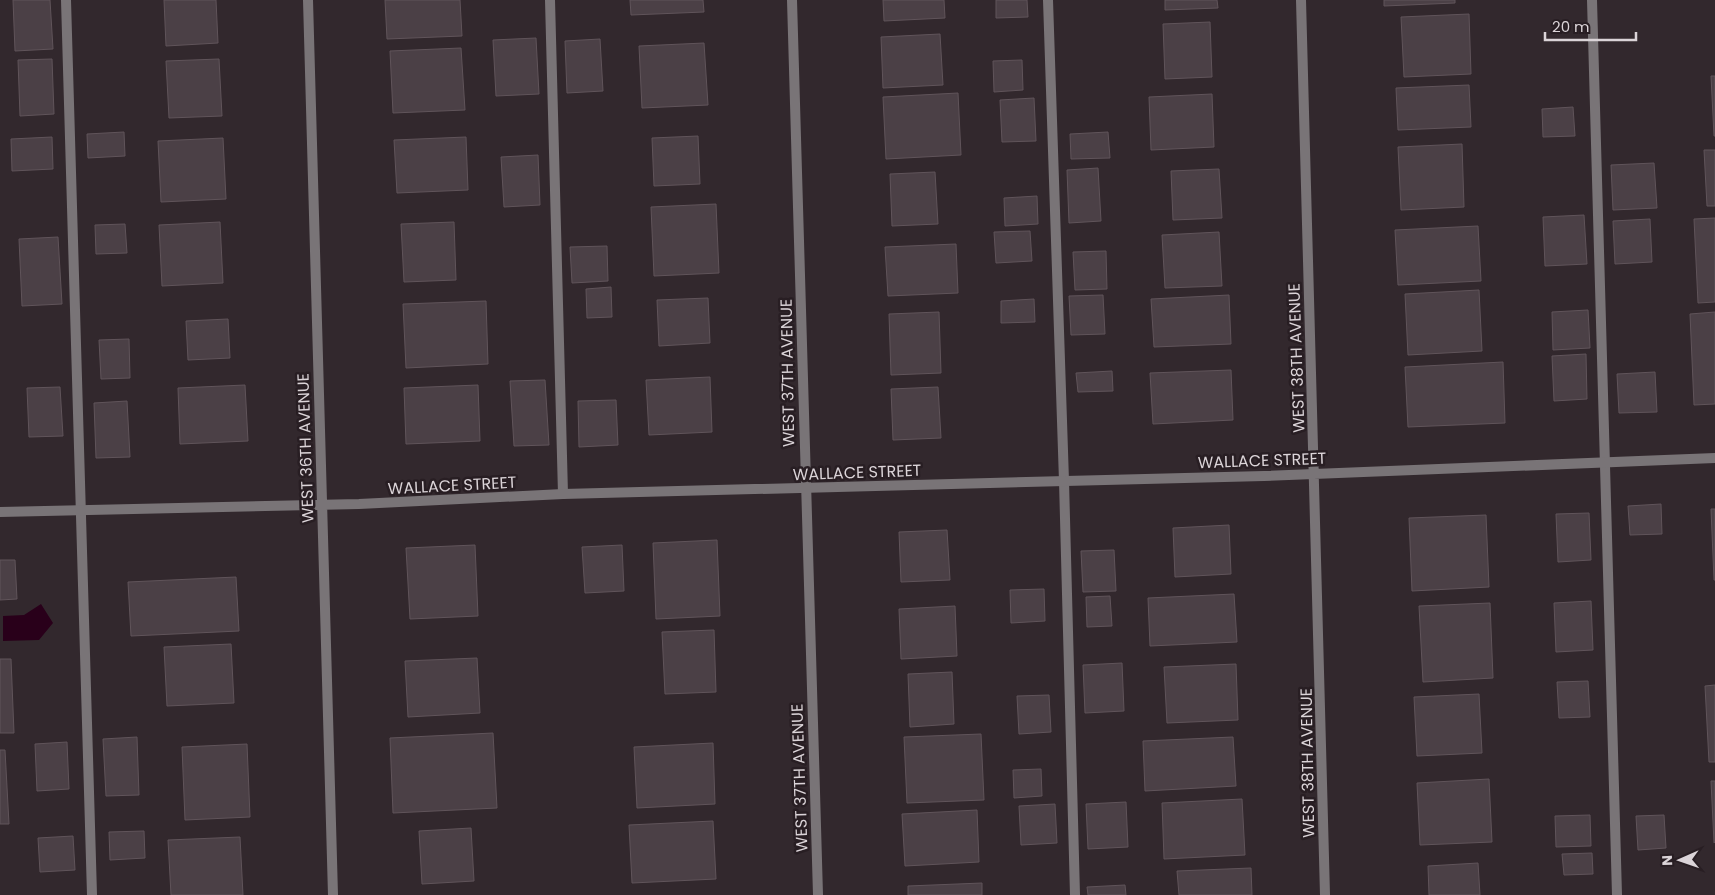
<svg xmlns="http://www.w3.org/2000/svg" width="1715" height="895" font-family="Poppins,sans-serif">
	<style>
		.water { fill: #29001a }
		.building { fill: #4b4046; stroke: #60545a }
		.lines { fill: none; stroke-linecap: round; stroke-linejoin: round }
		.service { stroke: #797477; stroke-width: 10 }
		.minor { stroke: #797477; stroke-width: 10 }
		.labels { text-anchor: middle; stroke-width: 5; stroke-linejoin: round; paint-order: stroke }
		.street-label { font-size: 16px; fill: #dbd4d8; stroke: #281e23 }
	</style>
	<rect width="100%" height="100%" fill="#32282d"/>
	<path class="water" d="M41,604L53,623L39,640L3,641V616L24,615Z"/>
	<path class="building" d="M13,0H50L53,49L15,51Z
		M164,0H216L218,43L166,46Z
		M385,0H460L462,36L387,39Z
		M630,0H703L704,12L631,15Z
		M883,0H944L945,18L884,21Z
		M996,0H1027L1028,17L996,18Z
		M1165,0H1217L1218,8L1165,10Z
		M1384,0H1455V3L1384,6Z
		M1469,14L1471,74L1404,77L1401,17Z
		M1210,22L1212,77L1165,79L1163,24Z
		M940,34L943,85L883,88L881,37Z
		M536,38L539,94L496,96L493,40Z
		M600,39L603,91L567,93L565,41Z
		M704,43L708,105L642,108L639,46Z
		M461,48L465,110L393,113L390,51Z
		M52,59L54,114L20,116L18,60Z
		M219,59L222,116L169,118L166,61Z
		M1022,60L1023,90L994,92L993,61Z
		M1711,76H1715V136H1714Z
		M1469,85L1471,127L1398,130L1396,88Z
		M958,93L961,155L886,159L883,97Z
		M1212,94L1214,147L1151,150L1149,97Z
		M1034,98L1036,141L1002,142L1000,100Z
		M1573,107L1575,136L1543,137L1542,109Z
		M124,132L125,156L88,158L87,134Z
		M1108,132L1110,158L1071,159L1070,134Z
		M698,136L700,184L654,186L652,138Z
		M52,137L53,169L12,171L11,139Z
		M466,137L468,190L397,193L394,140Z
		M223,138L226,199L161,202L158,141Z
		M1462,144L1464,207L1401,210L1398,147Z
		M1704,150H1715V206H1707Z
		M538,155L540,205L504,207L501,157Z
		M1654,163L1657,208L1613,210L1611,165Z
		M1098,168L1101,221L1069,223L1067,170Z
		M1219,169L1222,218L1173,220L1171,171Z
		M935,172L938,224L892,226L890,174Z
		M1037,196L1038,224L1005,226L1004,198Z
		M716,204L719,273L654,276L651,207Z
		M1584,215L1587,264L1545,266L1543,217Z
		M1715,218V302L1698,303L1694,219Z
		M1650,219L1652,262L1615,264L1613,221Z
		M220,222L223,283L162,286L159,225Z
		M454,222L456,280L404,282L401,224Z
		M125,224L127,253L96,254L95,225Z
		M1478,226L1481,281L1398,285L1395,230Z
		M1030,231L1032,261L996,263L994,232Z
		M1219,232L1222,286L1165,288L1162,235Z
		M58,237L62,304L22,306L19,239Z
		M956,244L958,293L888,296L885,247Z
		M607,246L608,281L572,283L570,247Z
		M1106,251L1107,289L1075,290L1073,252Z
		M611,287L612,317L587,318L586,289Z
		M1479,290L1482,351L1408,355L1405,294Z
		M1103,295L1105,334L1071,335L1069,296Z
		M1229,295L1231,344L1154,347L1151,299Z
		M708,298L710,343L659,346L657,300Z
		M1034,299L1035,322L1001,323V301Z
		M486,301L488,364L406,368L403,304Z
		M1588,310L1590,348L1553,350L1552,312Z
		M939,312L941,373L891,375L889,314Z
		M1715,312V404L1694,405L1690,314Z
		M228,319L230,358L188,360L186,321Z
		M129,339L130,378L101,379L99,340Z
		M1586,354L1587,399L1554,401L1552,356Z
		M1503,362L1505,423L1408,427L1405,367Z
		M1231,370L1233,420L1153,424L1150,373Z
		M1112,371L1113,391L1078,392L1076,373Z
		M1655,372L1657,412L1619,413L1617,374Z
		M710,377L712,432L649,435L646,380Z
		M545,380L549,445L514,446L510,381Z
		M245,385L248,441L180,444L178,388Z
		M478,385L480,441L406,444L404,388Z
		M60,387L63,436L29,437L27,388Z
		M938,387L941,438L893,440L891,389Z
		M616,400L618,445L579,447L578,401Z
		M127,401L130,457L96,458L94,403Z
		M1661,504L1662,534L1630,535L1628,506Z
		M1711,509H1715V580H1714Z
		M1589,513L1591,560L1558,562L1556,514Z
		M1486,515L1489,587L1412,591L1409,518Z
		M1229,525L1231,574L1175,577L1173,528Z
		M947,530L950,580L901,582L899,532Z
		M717,540L720,616L656,619L653,543Z
		M475,545L478,616L410,619L406,548Z
		M622,545L624,591L585,593L582,547Z
		M1114,550L1116,591L1083,592L1081,551Z
		M0,560H15L17,599L0,600Z
		M236,577L239,631L131,636L128,582Z
		M1044,589L1045,621L1011,623L1010,590Z
		M1234,594L1237,642L1150,646L1148,598Z
		M1110,596L1112,626L1087,627L1086,597Z
		M1591,601L1593,650L1556,652L1554,603Z
		M1490,603L1493,678L1423,682L1419,606Z
		M955,606L957,656L901,659L899,609Z
		M714,630L716,692L665,694L662,632Z
		M231,644L234,703L167,706L164,647Z
		M477,658L480,713L408,717L405,661Z
		M0,659H11L14,733H0Z
		M1122,663L1124,711L1085,713L1083,665Z
		M1236,664L1238,720L1167,723L1164,667Z
		M952,672L954,724L910,727L908,674Z
		M1588,681L1590,717L1559,718L1557,682Z
		M1715,685V762H1709L1705,686Z
		M1479,694L1482,753L1417,756L1414,697Z
		M1049,695L1051,732L1019,734L1017,696Z
		M493,733L497,808L393,813L390,738Z
		M981,734L984,800L907,803L904,737Z
		M137,737L139,795L106,796L103,739Z
		M1233,737L1236,786L1145,791L1143,741Z
		M67,742L69,789L37,791L35,744Z
		M713,743L715,804L637,808L634,747Z
		M247,744L250,817L185,820L182,747Z
		M0,750H5L9,824H0Z
		M1041,769L1042,796L1014,798L1013,770Z
		M1489,779L1492,842L1420,845L1417,783Z
		M1711,781H1715V842L1714,843Z
		M1242,799L1245,855L1164,859L1162,803Z
		M1126,802L1128,847L1088,849L1086,804Z
		M1055,804L1057,843L1021,845L1019,806Z
		M977,810L979,862L905,866L902,814Z
		M1590,815L1591,846L1556,847L1555,816Z
		M1664,815L1666,848L1638,850L1636,816Z
		M713,821L716,879L632,883L629,825Z
		M471,828L474,881L422,884L419,831Z
		M144,831L145,858L110,860L109,832Z
		M73,836L75,870L40,872L38,838Z
		M240,837L243,895H171L168,840Z
		M1592,853L1593,874L1564,875L1562,854Z
		M1478,863L1480,895H1429L1428,866Z
		M1251,868L1252,895H1179L1177,871Z
		M982,883V895H908V886Z
		M1125,885L1126,895H1088L1087,887Z"/>
	<g class="lines">
		<path class="service" d="M66,0L92,895
			M550,0L563,494
			M1048,0L1064,481L1075,895
			M1592,0L1617,895"/>
		<path class="minor" d="M308,0L333,895
			M792,0L818,895
			M1301,0L1325,895
			M0,512L359,504L563,494L1264,476L1715,458"/>
	</g>
	<g class="labels">
		<g class="street-label">
			<text transform="translate(1296 358) rotate(-92)" y="6">WEST 38TH AVENUE</text>
			<text transform="translate(787 373) rotate(-91)" y="6">WEST 37TH AVENUE</text>
			<text transform="translate(305 448) rotate(-92)" y="6">WEST 36TH AVENUE</text>
			<text transform="translate(1262 460) rotate(-2)" y="6">WALLACE STREET</text>
			<text transform="translate(857 472) rotate(-2)" y="6">WALLACE STREET</text>
			<text transform="translate(452 485) rotate(-3)" y="6">WALLACE STREET</text>
			<text transform="translate(1307 763) rotate(-91)" y="6">WEST 38TH AVENUE</text>
			<text transform="translate(799 778) rotate(-92)" y="6">WEST 37TH AVENUE</text>
		</g>
	</g>
	<g transform="translate(1680 860) rotate(268)" stroke="#281e23" stroke-width="4" paint-order="stroke">
	<path d="M0-4L9 19L0 12L-9 19Z" fill="#dbd4d8"/>
	<text y="-8" font-size="14" font-weight="bold" text-anchor="middle" fill="#dbd4d8">N</text>
	</g>
	<path d="M1545 32v8h91v-8" fill="none" stroke="#dbd4d8" stroke-width="2.5"/>
	<text x="1552" y="32" font-size="15" fill="#dbd4d8" stroke="#281e23" stroke-width="4" paint-order="stroke">20 m</text>
</svg>
